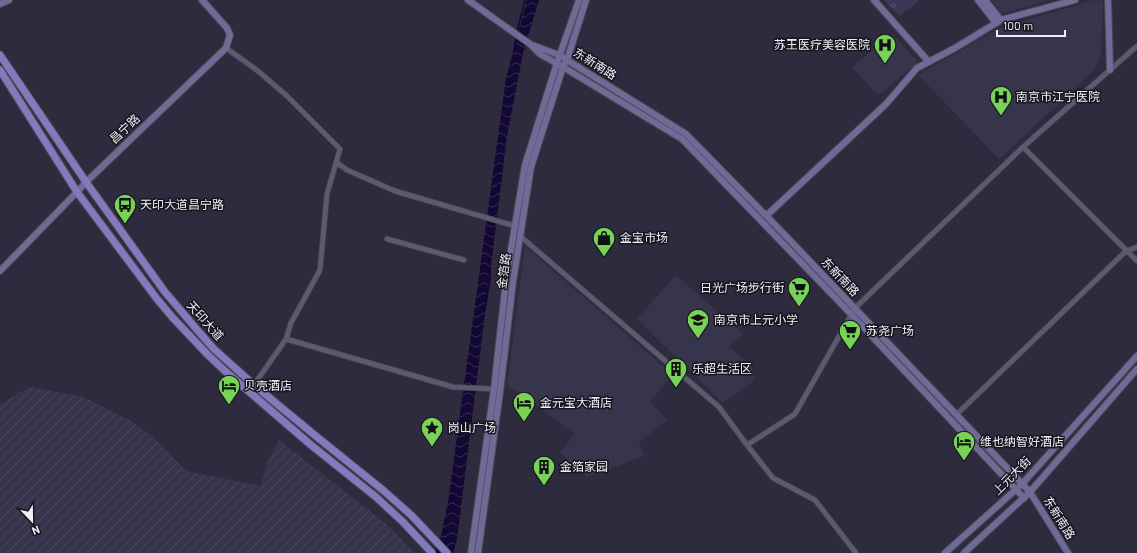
<svg xmlns="http://www.w3.org/2000/svg" width="1137" height="553" font-family="Barlow,'Noto Sans SC',sans-serif">
	<style>
		.built { fill: #37354c }
		.industrial { fill: url(#industrial-furrows) }
		.grass { fill: url(#grass-tufts) }
		.water { fill: url(#water-waves) }
		.lines { fill: none; stroke-linecap: round; stroke-linejoin: round }
		.stream { stroke: #130733; stroke-width: 1.5 }
		.street-casing { stroke: #4a4957; stroke-width: 6 }
		.secondary-casing { stroke: #4a4957; stroke-width: 8 }
		.primary-casing { stroke: #4a4957; stroke-width: 9 }
		.street { stroke: #5c5a6e; stroke-width: 4.5 }
		.secondary { stroke: #706a96; stroke-width: 6 }
		.primary { stroke: #837abd; stroke-width: 7 }
		.labels { text-anchor: middle; stroke-width: 3; stroke-linejoin: round; paint-order: stroke }
		.poi-label { font-size: 12px; fill: #f0f0fb; stroke: #15151d; text-anchor: start }
		.street-label { font-size: 12px; fill: #f0f0fb; stroke: #15151d }
	</style>
	<defs>
		<pattern id="industrial-furrows" width="10" height="10" patternUnits="userSpaceOnUse"><rect width="10" height="10" fill="#37354c"/><path d="M-1 1l2-2M0 10L10 0M9 11l2-2" fill="none" stroke="#4a495e"/></pattern>
		<pattern id="grass-tufts" width="24" height="20" patternUnits="userSpaceOnUse"><rect width="24" height="20" fill="#3b3758"/><path d="M3 7l-1-3M5 7V3M7 7l1-3M15 17l-1-3M17 17v-4M19 17l1-3" fill="none" stroke="#585471"/></pattern>
		<pattern id="water-waves" width="16" height="10" patternUnits="userSpaceOnUse"><rect width="16" height="10" fill="#130733"/><path d="M0 5q4-4 8 0t8 0" fill="none" stroke="#362b51"/></pattern>
	</defs>
	<rect width="100%" height="100%" fill="#2d2b3d"/>
	<path class="built" d="M991,0H1049L1002,14Z
		M1093,0L1103,1L1101,55L1095,70L999,159L918,75L998,29Z
		M893,34L918,62L878,96L852,67Z
		M525,246L673,375L650,401L667,420L639,442L644,456L587,477L560,453L574,434L529,399L507,385Z
		M676,275L743,334L729,347L752,367L755,380L723,403L637,319Z"/>
	<path class="industrial" d="M30,387L81,396L131,421L157,440L186,471L261,486L266,465L279,440L386,524L415,553H0V404Z"/>
	<path class="grass" d="M884,0H920L899,16Z"/>
	<path class="water" d="M527,0H539L523,53L507,136L457,540L453,553H434L440,541L448,502L506,78Z"/>
	<g class="lines">
		<path class="stream" d="M517,32L525,0
			M514,51L516,37
			M485,310L490,280V268"/>
		<g class="street-casing">
			<path id="street" d="M226,48L258,71L287,96L340,149L327,194L320,270L291,323L286,339L254,385
				M1023,147L1137,261
				M336,162L347,170L395,191L515,226
				M520,236L719,407L747,445L795,414L855,308L1023,147L1137,46
				M387,239L464,260
				M286,339L453,387L494,389
				M957,414L1126,251L1137,247
				M747,445L773,478L815,500L856,553"/>
		</g>
		<g class="secondary-casing">
			<path id="secondary" d="M468,0L530,44L540,54L563,67L682,139L851,314L1024,498
				M874,0L929,62
				M978,0L996,23
				M985,0L1001,20
				M1108,0L1110,70
				M0,4L9,0
				M532,45L559,55L686,134L782,232L1030,492L1068,553
				M766,216L886,104L917,68L955,48L1001,20L1075,0
				M0,271L77,192L86,182L226,48L230,35L227,28L202,0
				M471,553L494,389L506,280L525,165L557,63L579,0
				M478,553L500,392L513,282L531,167L563,67L567,60L586,0
				M945,553L1022,484L1137,356
				M964,553L1030,492L1137,369"/>
		</g>
		<g class="primary-casing">
			<path id="primary" d="M0,55L86,182L165,292L199,332L214,349L254,385L317,437L384,491L411,515L447,553
				M0,70L77,192L157,299L173,318L208,355L225,371L311,445L376,497L403,522L432,553"/>
		</g>
		<use href="#street" class="street"/>
		<use href="#secondary" class="secondary"/>
		<use href="#primary" class="primary"/>
	</g>
	<defs>
		<g id="hospital-pin" transform="scale(1.15)"><path d="M0 17L-7.5 6A9.5 9.5 0 1 1 7.5 6Z" fill="#78d258" stroke="#15151d"/><path d="M-5-5h3v3.5h4V-5h3V5h-3V1.5h-4V5h-3Z" fill="#111"/></g>
		<g id="bus-pin" transform="scale(1.15)"><path d="M0 17L-7.5 6A9.5 9.5 0 1 1 7.5 6Z" fill="#78d258" stroke="#15151d"/><path d="M-5-6H5V4H4V6H2V4H-2V6H-4V4H-5ZM-3.5-4V0h7V-4ZM-3.5 1.2v1.5H-2V1.2ZM2 1.2v1.5H3.5V1.2Z" fill="#111"/></g>
		<g id="shop-pin" transform="scale(1.15)"><path d="M0 17L-7.5 6A9.5 9.5 0 1 1 7.5 6Z" fill="#78d258" stroke="#15151d"/><path d="M-5-2.5h2.3a2.7 3.5 0 0 1 5.4 0H5L5.5 6h-11ZM-1.5-2.5h3a1.5 2.3 0 0 0-3 0Z" fill="#111"/></g>
		<g id="supermarket-pin" transform="scale(1.15)"><path d="M0 17L-7.5 6A9.5 9.5 0 1 1 7.5 6Z" fill="#78d258" stroke="#15151d"/><path d="M-6-5.5h2.5l.6 2H6L4.5 2H-2.5L-4.4-4H-6ZM-1.5 3.2a1.3 1.3 0 1 0 .1 0ZM3 3.2a1.3 1.3 0 1 0 .1 0Z" fill="#111"/></g>
		<g id="school-pin" transform="scale(1.15)"><path d="M0 17L-7.5 6A9.5 9.5 0 1 1 7.5 6Z" fill="#78d258" stroke="#15151d"/><path d="M0-5L7-2L0 1L-7-2ZM-4 1L0 2.5L4 1V4Q0 6-4 4Z" fill="#111"/></g>
		<g id="building-pin" transform="scale(1.15)"><path d="M0 17L-7.5 6A9.5 9.5 0 1 1 7.5 6Z" fill="#78d258" stroke="#15151d"/><path d="M-4-6H4V6H1V3H-1V6H-4ZM-2.5-4.3h1.7v1.8h-1.7ZM.8-4.3h1.7v1.8H.8ZM-2.5-1h1.7V.8h-1.7ZM.8-1h1.7V.8H.8Z" fill="#111"/></g>
		<g id="hotel-pin" transform="scale(1.15)"><path d="M0 17L-7.5 6A9.5 9.5 0 1 1 7.5 6Z" fill="#78d258" stroke="#15151d"/><path d="M-6-4.5h1.5V1H6V5H4.5V3h-9V5H-6ZM-4 0a1.8 1.8 0 1 1 3.6 0ZM.5 0V-2.5h3Q6-2.5 6 0Z" fill="#111"/></g>
		<g id="sight-pin" transform="scale(1.15)"><path d="M0 17L-7.5 6A9.5 9.5 0 1 1 7.5 6Z" fill="#78d258" stroke="#15151d"/><path d="M0-6L1.8-2.2L6-1.7L2.9 1.2L3.7 5.4L0 3.3L-3.7 5.4L-2.9 1.2L-6-1.7L-1.8-2.2Z" fill="#111"/></g>
	</defs>
	<g fill-rule="evenodd">
		<use href="#hospital-pin" x="885" y="45"/>
		<use href="#hospital-pin" x="1001" y="97"/>
		<use href="#bus-pin" x="125" y="205"/>
		<use href="#shop-pin" x="604" y="238"/>
		<use href="#supermarket-pin" x="799" y="288"/>
		<use href="#school-pin" x="698" y="320"/>
		<use href="#supermarket-pin" x="850" y="331"/>
		<use href="#building-pin" x="676" y="369"/>
		<use href="#hotel-pin" x="229" y="386"/>
		<use href="#hotel-pin" x="524" y="403"/>
		<use href="#sight-pin" x="432" y="428"/>
		<use href="#hotel-pin" x="964" y="442"/>
		<use href="#building-pin" x="544" y="467"/>
	</g>
	<g class="labels">
		<g class="poi-label">
			<text x="870" y="49" text-anchor="end">苏王医疗美容医院</text>
			<text x="1016" y="101">南京市江宁医院</text>
			<text x="140" y="209">天印大道昌宁路</text>
			<text x="620" y="242">金宝市场</text>
			<text x="784" y="292" text-anchor="end">日光广场步行街</text>
			<text x="714" y="324">南京市上元小学</text>
			<text x="866" y="335">苏尧广场</text>
			<text x="692" y="373">乐超生活区</text>
			<text x="244" y="390">贝壳酒店</text>
			<text x="540" y="407">金元宝大酒店</text>
			<text x="448" y="432">岗山广场</text>
			<text x="980" y="446">维也纳智好酒店</text>
			<text x="560" y="471">金箔家园</text>
		</g>
		<g class="street-label">
			<text transform="translate(595 64) rotate(32)" y="4">东新南路</text>
			<text transform="translate(125 129) rotate(-43)" y="4">昌宁路</text>
			<text transform="translate(504 271) rotate(-82)" y="4">金箔路</text>
			<text transform="translate(840 277) rotate(46)" y="4">东新南路</text>
			<text transform="translate(205 321) rotate(48)" y="4">天印大道</text>
			<text transform="translate(1012 476) rotate(-45)" y="4">上元大街</text>
			<text transform="translate(1059 518) rotate(58)" y="4">东新南路</text>
		</g>
	</g>
	<g transform="translate(32 521) rotate(158)" stroke="#15151d" stroke-width="3" paint-order="stroke">
	<path d="M0-3L7 15L0 10L-7 15Z" fill="#f0f0fb"/>
	<text y="-6" font-size="11" font-weight="bold" text-anchor="middle" fill="#f0f0fb">N</text>
	</g>
	<path d="M997 30v6h68v-6" fill="none" stroke="#f0f0fb" stroke-width="2"/>
	<text x="1003" y="30" font-size="12" fill="#f0f0fb" stroke="#15151d" stroke-width="3" paint-order="stroke">100 m</text>
</svg>
